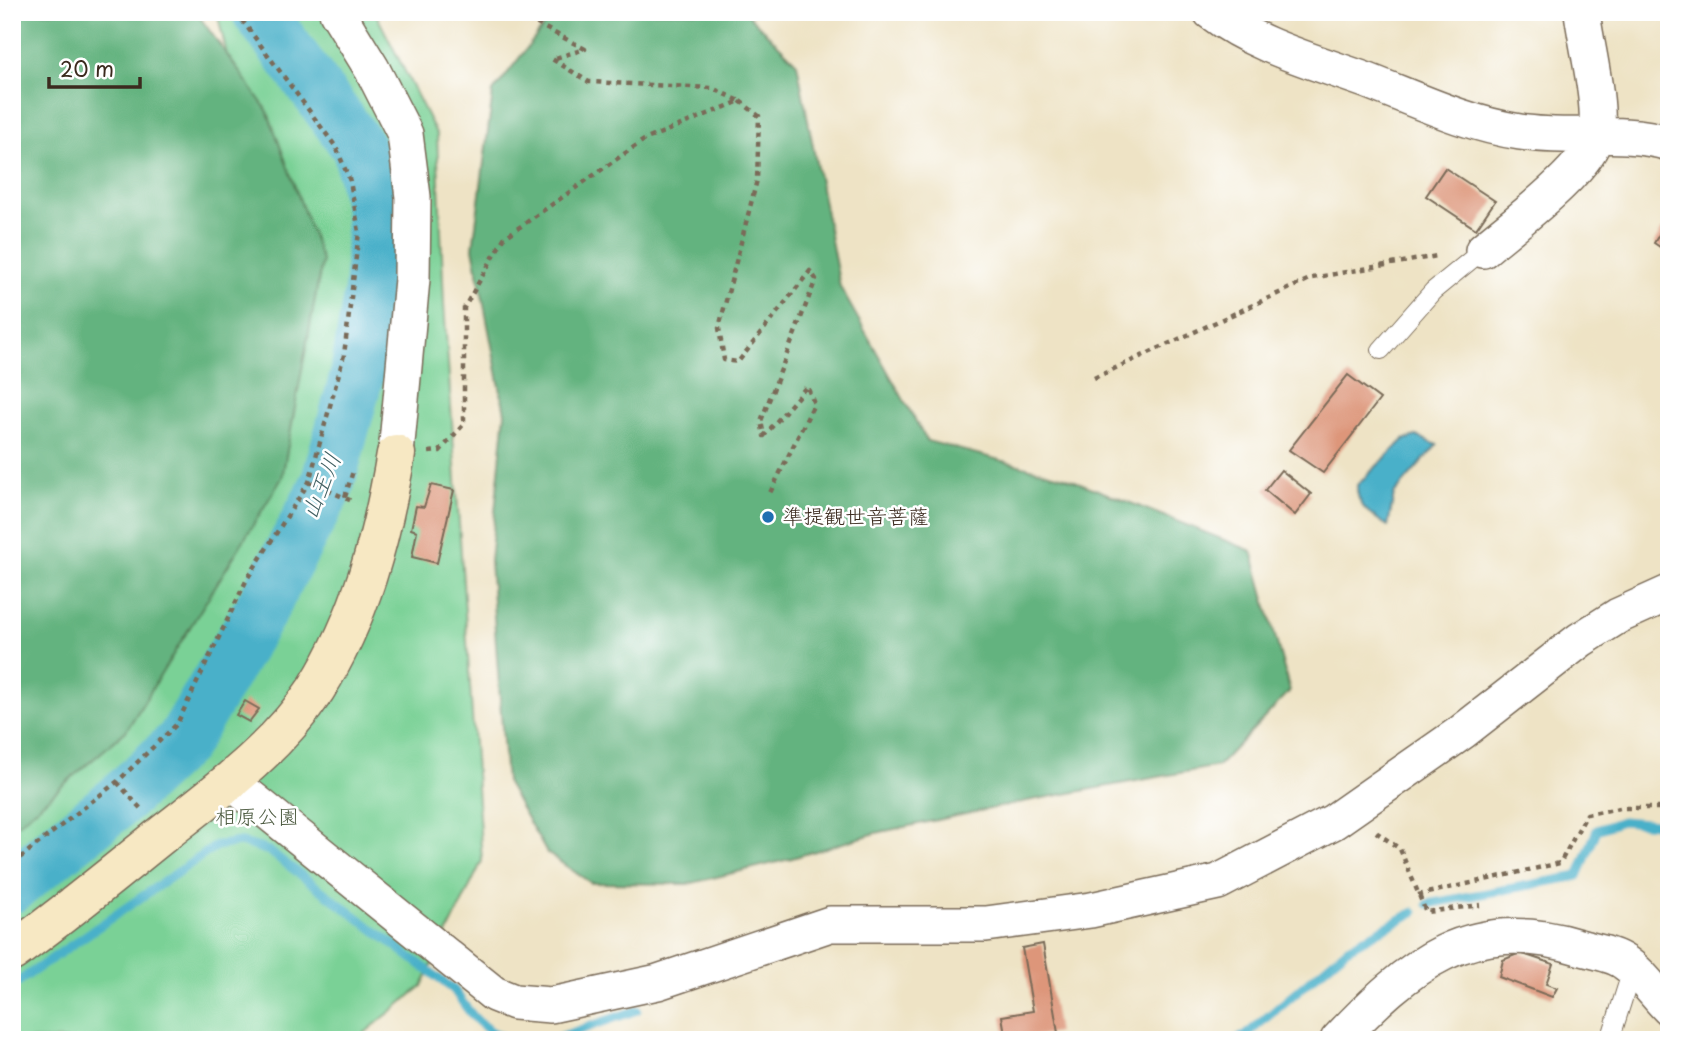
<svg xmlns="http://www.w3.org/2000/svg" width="1681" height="1052" font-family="'Playpen Sans','Klee One',sans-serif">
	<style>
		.green { fill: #7ad196; stroke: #5a7e5a; stroke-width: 2 }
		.forest { fill: #63b37f; stroke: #4f6e4e; stroke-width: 2 }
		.water { fill: #4ab0c9; stroke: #426d74; stroke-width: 2 }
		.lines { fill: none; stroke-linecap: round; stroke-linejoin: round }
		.stream { stroke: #4ab0c9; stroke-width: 9 }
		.river { stroke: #4ab0c9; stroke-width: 54 }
		.building { fill: #dd967a }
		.lane-casing { stroke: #7a6b58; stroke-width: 20 }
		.street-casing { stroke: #7a6b58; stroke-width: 38 }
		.secondary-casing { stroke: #7a6b58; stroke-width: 41 }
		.path { stroke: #7a6b58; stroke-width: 4.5; stroke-dasharray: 5 5; stroke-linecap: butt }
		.lane { stroke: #fff; stroke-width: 18 }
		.street { stroke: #fff; stroke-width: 35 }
		.secondary { stroke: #f7e8c3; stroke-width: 38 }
		.poi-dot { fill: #1f6fb2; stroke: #fff; stroke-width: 2.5 }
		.labels { text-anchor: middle; stroke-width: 5; stroke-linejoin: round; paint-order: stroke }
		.poi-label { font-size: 21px; fill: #3b2a1e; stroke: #fff; text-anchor: start }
		.park-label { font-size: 21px; fill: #4e5c42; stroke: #fff }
		.water-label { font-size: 23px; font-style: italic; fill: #416062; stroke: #fff }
	</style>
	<rect width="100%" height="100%" fill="#fff"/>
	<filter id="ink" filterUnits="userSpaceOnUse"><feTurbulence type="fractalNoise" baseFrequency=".0143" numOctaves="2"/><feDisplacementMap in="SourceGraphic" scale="14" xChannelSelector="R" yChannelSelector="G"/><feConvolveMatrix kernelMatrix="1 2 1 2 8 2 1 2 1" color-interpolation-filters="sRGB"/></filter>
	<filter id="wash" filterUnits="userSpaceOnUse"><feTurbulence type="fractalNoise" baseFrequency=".00686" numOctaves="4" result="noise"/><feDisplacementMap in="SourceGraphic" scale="28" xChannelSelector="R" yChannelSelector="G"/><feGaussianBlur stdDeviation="1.57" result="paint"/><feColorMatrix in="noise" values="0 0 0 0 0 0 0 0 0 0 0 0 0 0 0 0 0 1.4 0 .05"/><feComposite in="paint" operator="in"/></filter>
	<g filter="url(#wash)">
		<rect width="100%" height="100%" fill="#eee3c5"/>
		<path class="green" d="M217,12H375L437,135L444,304L482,861L422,986L356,1040H12V782L299,366Z"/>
		<path class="forest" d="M12,12H196L267,110L322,261L282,478L126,731L12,829Z
			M555,12H745L797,63L840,287L927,441L1065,477L1252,551L1290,691L1218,766L1032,800L876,833L782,861L688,884L591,883L547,853L506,782L490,561L505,413L473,248L493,92Z"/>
		<path class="water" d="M1416,436L1437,445L1394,494L1388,526C1371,515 1356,507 1357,485L1404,440Z"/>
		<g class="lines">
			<path class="stream" d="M1428,904L1578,876L1597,830L1622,821L1669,825
				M12,986L216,846L240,842L269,851L454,990C470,1014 482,1032 512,1040
				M551,1040L637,1010
				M1235,1040L1245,1036L1348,948L1414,912"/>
			<path class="river" d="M12,886L121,799L182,742L260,611L327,485L357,375L372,284L373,214L359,148L259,12"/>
		</g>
		<g id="blocks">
			<path class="building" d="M1445,168L1495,201L1476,229L1426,196Z
				M1669,218V253L1654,243Z
				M1348,375L1380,399L1323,473L1289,450Z
				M1281,470L1311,494L1295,515L1265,490Z
				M431,485L454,490L437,563L412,557L417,531L411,529L416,506L424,507Z
				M245,701L259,709L249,722L236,715Z
				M1043,944L1058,1033L1006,1040L1002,1016L1033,1011L1022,948Z
				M1520,953L1553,964L1546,984L1557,988L1552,997L1499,977L1503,960Z"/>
		</g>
	</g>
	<g filter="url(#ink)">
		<use href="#blocks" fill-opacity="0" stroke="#7a6b58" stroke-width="2"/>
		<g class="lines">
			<g class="lane-casing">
				<path id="lane" d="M1381,350L1433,291L1483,250
					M1610,1040L1632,970"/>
			</g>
			<g class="street-casing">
				<path id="street" d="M337,12L372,69L405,134L413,197L412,279L396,454
					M1211,12C1255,46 1316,62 1368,81C1417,100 1467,124 1520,132C1570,140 1620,129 1669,143
					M1483,250C1511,226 1589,169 1596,135C1602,105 1586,45 1582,12
					M231,782L494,994L514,1002L551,1005L658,982L830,924H986L1091,910L1218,882L1333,822L1462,732L1580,640L1618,616L1669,593
					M1338,1040C1409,965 1469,913 1579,947C1592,951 1613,954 1624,962C1641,973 1655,994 1669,1008"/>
			</g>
			<g class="secondary-casing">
				<path id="secondary" d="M12,952C64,915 113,874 163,834C218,791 277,748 316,689C361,618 382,536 396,454"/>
			</g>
			<path class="path" d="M740,101L759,116L757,180L719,328L724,360L738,362L810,271L816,279L761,421L764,436L807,386L814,404L770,493
				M1094,378L1312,278L1437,256
				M429,452L440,451L464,424V308L504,238L644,140L740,101L712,88L589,82L552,59L585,49L526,18L521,12
				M309,482L352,501
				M345,497L353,471
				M117,782L142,810
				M1376,832L1400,849L1426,912L1480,905
				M12,864L118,781L177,724L247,579L309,482L344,355L359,232L350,181L336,147L236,12
				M1418,895L1560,863L1587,814L1620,808H1669"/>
			<use href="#lane" class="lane"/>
			<use href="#street" class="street"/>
			<use href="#secondary" class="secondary"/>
		</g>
	</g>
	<circle class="poi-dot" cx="768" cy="517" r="7"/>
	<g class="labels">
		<g class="poi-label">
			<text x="782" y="524">準提観世音菩薩</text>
		</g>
		<g class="park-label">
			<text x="257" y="824">相原公園</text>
		</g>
		<g class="water-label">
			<text transform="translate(321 486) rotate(-68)" y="8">山王川</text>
		</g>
	</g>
	<rect width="1681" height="1052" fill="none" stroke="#fff" stroke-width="42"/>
	<path d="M49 77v10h91v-10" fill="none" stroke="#3b2a1e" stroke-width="3.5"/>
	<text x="60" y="77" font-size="21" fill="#3b2a1e" stroke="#ffffff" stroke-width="5" paint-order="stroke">20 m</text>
</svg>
